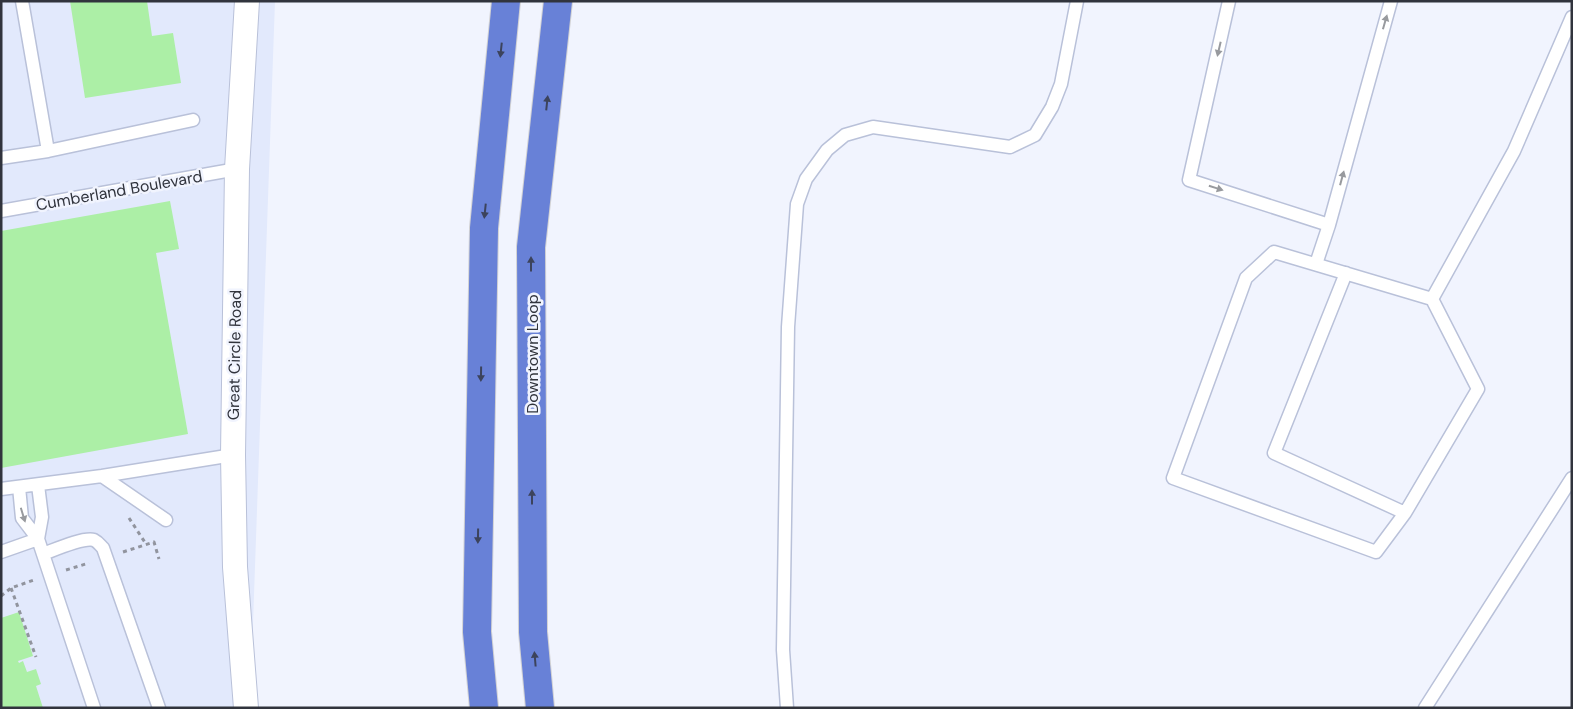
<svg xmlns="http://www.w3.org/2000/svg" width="1573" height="709" font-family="'DM Sans',sans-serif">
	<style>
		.built { fill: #e2e9fc }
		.building { fill: #acefa6 }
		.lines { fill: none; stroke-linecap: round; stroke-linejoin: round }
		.service-casing { stroke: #b9c1d9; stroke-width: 15 }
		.minor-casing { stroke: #b9c1d9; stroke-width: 26 }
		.motorway-casing { stroke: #d2d2d4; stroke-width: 30 }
		.path { stroke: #91949e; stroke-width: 3; stroke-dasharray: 4 4; stroke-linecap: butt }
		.service { stroke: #fff; stroke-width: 12 }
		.minor { stroke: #fff; stroke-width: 24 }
		.motorway { stroke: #6881d7; stroke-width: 28 }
		.oneway { fill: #989a9e }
		.oneway2 { fill: #3c435c }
		.labels { text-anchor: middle; stroke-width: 5; stroke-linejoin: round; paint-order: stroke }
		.street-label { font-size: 16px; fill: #31343d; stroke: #f1f4fe }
	</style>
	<rect width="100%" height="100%" fill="#f1f4fe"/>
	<path class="built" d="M1,1H275L250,708H1Z"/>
	<path class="building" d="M70,1H147L152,36L173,33L181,83L85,98Z
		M170,201L179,249L156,253L188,434L1,468V231Z
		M19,612L33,656L18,661L19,663L23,661L27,672L36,669L41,684L36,686L43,708H1V618Z"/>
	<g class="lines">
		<g class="service-casing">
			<path id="service" d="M1229,1L1189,180L1329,225
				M48,151L193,120
				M1,158L48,151L22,1
				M1,211L237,169
				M1274,252L1432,299L1478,389L1405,513L1376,552L1173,478L1246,278Z
				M1316,264L1329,225L1391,1
				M1346,273L1274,453L1405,513
				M1432,299L1514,151L1572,17
				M102,476L166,520
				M38,485L42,517L38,539
				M19,487L22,518L38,539L94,708
				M1,489L102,476L233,455
				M1,552L38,539
				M43,554C54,550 83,537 94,540C98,542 100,545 103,548L159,708
				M787,708L783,650L788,327L797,204L806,179L827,150L845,135L873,127L1010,147L1035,135L1052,107L1061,84L1077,1
				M1425,708L1572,478"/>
		</g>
		<g class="minor-casing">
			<path id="minor" d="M246,708L235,567L233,455L237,169L247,1"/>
		</g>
		<g class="motorway-casing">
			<path id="motorway" d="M484,708L477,632L484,228L506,1
				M540,708L533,632L531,247L558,1"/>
		</g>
		<path class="path" d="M129,518L146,544
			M123,552L154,542L159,559
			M66,570L89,563
			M11,588L36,657
			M1,596L11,588L34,580"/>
		<use href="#service" class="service"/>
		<use href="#minor" class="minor"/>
		<use href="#motorway" class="motorway"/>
	</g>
	<defs><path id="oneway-solid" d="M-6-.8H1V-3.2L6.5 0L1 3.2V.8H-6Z" transform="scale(1.25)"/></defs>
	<g class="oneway">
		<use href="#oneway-solid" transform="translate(1385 22) rotate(-74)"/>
		<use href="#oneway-solid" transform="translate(1219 49) rotate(103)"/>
		<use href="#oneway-solid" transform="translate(1342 178) rotate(-75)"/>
		<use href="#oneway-solid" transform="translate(1216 188) rotate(18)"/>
		<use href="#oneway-solid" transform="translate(23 515) rotate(73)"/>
	</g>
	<g class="oneway2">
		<use href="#oneway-solid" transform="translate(501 50) rotate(96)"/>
		<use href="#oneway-solid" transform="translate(547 103) rotate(-84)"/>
		<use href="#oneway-solid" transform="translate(485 211) rotate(96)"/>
		<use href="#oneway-solid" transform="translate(531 264) rotate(-90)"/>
		<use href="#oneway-solid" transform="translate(481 374) rotate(91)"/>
		<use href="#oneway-solid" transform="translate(532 497) rotate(-90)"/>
		<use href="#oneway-solid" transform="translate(478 536) rotate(91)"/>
		<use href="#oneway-solid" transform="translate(535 659) rotate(-95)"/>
	</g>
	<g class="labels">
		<g class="street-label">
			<text transform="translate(119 190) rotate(-10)" y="6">Cumberland Boulevard</text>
			<text transform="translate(532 354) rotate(-90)" y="6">Downtown Loop</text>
			<text transform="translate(234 355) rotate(-89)" y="6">Great Circle Road</text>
		</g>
	</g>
	<rect width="1573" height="709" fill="none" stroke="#31343d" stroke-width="5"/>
</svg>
